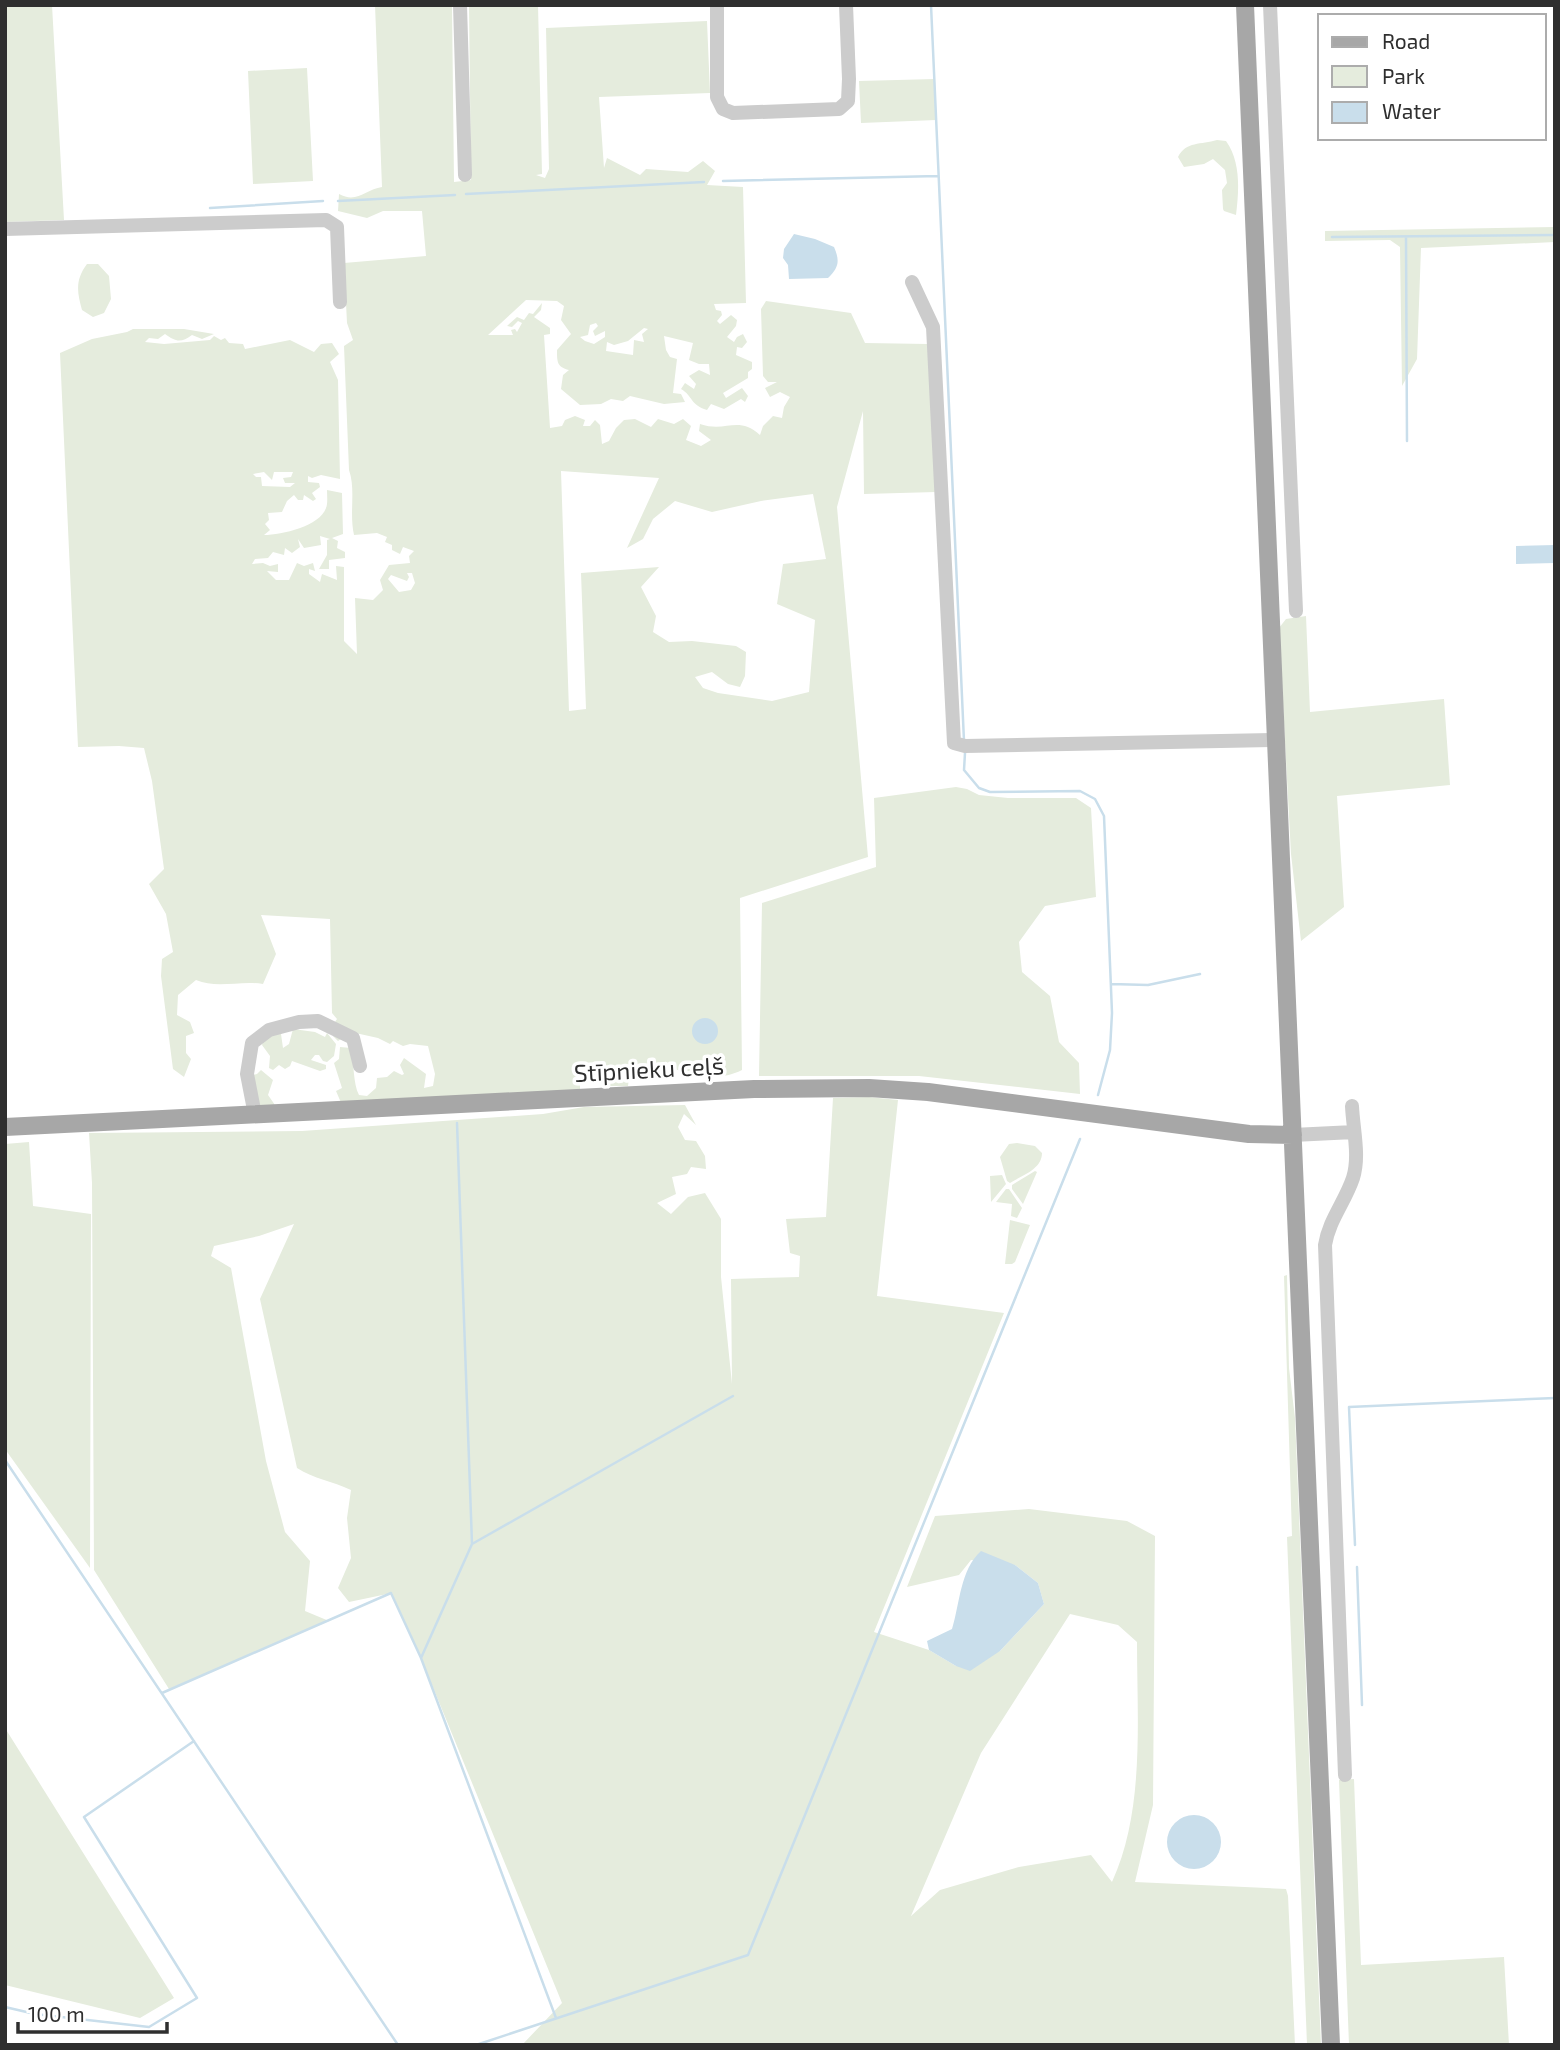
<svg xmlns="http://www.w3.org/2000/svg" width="1560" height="2050" font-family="'Exo 2',sans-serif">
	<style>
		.green { fill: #e5ecdd; fill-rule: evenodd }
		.water { fill: #c9deeb }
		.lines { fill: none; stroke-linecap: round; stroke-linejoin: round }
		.stream { stroke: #c9deeb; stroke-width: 2.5 }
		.minor { stroke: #ccc; stroke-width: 14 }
		.major { stroke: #a7a7a7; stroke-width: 18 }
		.labels { text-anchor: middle; stroke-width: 7; stroke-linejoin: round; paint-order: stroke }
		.street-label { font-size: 24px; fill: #2f2f2f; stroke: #fff }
	</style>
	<rect width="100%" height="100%" fill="#fff"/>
	<path class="green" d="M5,5H52L64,220L5,222Z
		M375,5H452L454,182L471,180L469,5H538L542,174L536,175L545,178L549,169L546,28L707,21L710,93L599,97L604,168L607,158L640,175L646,169L688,172L703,161L715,171L707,185L743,187L746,303L714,304L716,310L721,311L722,315L717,321L720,324L731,315L737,320L736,326L727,337L734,342L737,337L743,334L747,342L742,348L737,347L736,355L752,362V369L748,372V378L723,393L726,398L742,388L748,396L745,402L741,399L724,409L711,404L707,410C690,405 693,396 681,389L685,383L694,389L696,384L689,376L699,370L710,375L709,364H699L689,360L693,343L664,336L666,350L670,357L677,359L673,393L681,394L685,402L664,404L630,396L623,401L611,399L601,404L580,405L561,389L563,375L569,370C557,367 557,362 557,350L571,334L561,320L564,306L557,301L526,300L488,335H513L511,330L515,329L517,332L522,323L518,321L512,327L507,326L517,317L524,320L529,313L533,314L542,303L541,310L534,317L550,328V334L544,335L550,428L562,426L565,420L575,416L585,420L583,426H590L595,420L600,425L602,444L609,441L616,428L624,420L635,419L651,427L658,419L674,424L683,419L691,426L686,440L701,446L711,440L699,431L700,424C726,433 738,415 760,435L763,426L773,416L782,418L784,407L790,397L780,392L770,397L765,388L777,382H768L763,376L761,309L766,301L851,313L865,343L928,344L936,492L864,494L863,411L837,507L868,857L740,898L742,1070C718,1082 693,1076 669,1067C660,1083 646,1079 629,1078L628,1086H605L591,1075L580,1079V1090L342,1105L336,1091L342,1088L334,1063L339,1059L340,1047L351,1048C354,1062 353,1084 359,1095L367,1096L376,1088L377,1078L387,1077L394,1071L402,1075L404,1074L400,1065L404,1058L426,1074L424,1088L433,1086L435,1074L428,1046L410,1044L403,1046L393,1041L390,1044L378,1038L351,1032L338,1041L333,1036V1025L337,1019L332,1013L330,919L261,915L276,954L263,984C241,980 217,989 196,980L178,995L177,1015L190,1022L194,1033L186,1036V1053L191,1059L184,1077L173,1069L161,976L162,959L173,952L166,914L149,884L164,869L152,781L144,748L119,746L78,747L60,353L92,339L127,332L133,329H184L214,334L202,339L192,335C181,343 176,342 165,334L158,339L149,338L145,342L164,344L210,340L214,336L221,340L225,338L229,343L243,344L245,349L290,340L314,352L321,344L332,343L339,354L330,362L338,380L340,479L321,475L312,478L308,476V482L319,483L320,487L312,493L316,499L313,501L304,495L303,500H298L294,495L287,501L282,512L268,513L269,520L265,524L270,530L264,535C282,535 320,526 326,508C328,503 327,496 327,490L342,493L343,534L332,538L338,541L337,548L345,552V558L329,560V569H319L327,555V540L330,539L320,536L321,545L304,548L298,539L300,547L292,553L285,548L284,555L273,552L268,558L255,559L252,564L263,563L270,566L278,564V572L267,571L276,580H289L297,563L304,566L313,563L315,571L309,569V574L320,582L322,574L337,580L336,566L344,567V641L357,654L355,598L373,600L383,590L380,580L389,565L410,563L409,556L414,551L403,547L400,554L392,550V545L385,542L387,537L377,533L354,535C349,513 356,490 349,470L344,346L353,340L347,323L344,263L426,256L422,211H383L367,218L338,211L339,194C357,204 366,189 382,187ZM596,323L598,326L593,331L595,336L605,331V337L594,344L585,341L580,337L588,335L590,325ZM644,328L648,329L642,334L644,342L634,340L633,355L606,351L607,342L614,345L628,341ZM561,471L659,478L627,548L643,539L653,519L675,501L712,512L761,501L813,494L826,559L783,564L777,604L815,620L809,692L772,701L718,693L703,688L695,677L712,672L728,684L740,687L745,676L746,652L736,646L692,641L669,642L653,632L656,616L641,587L659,567L581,573L586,709L569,711ZM264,472L272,480L274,472H293L291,477L283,478L285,483H295L290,487L262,486L261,477H256L253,474ZM407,573H412L415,583L411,590L399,592L388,579L391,575L407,581L409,577Z
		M307,68L313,181L253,184L248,71Z
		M935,79L936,120L861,123L859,81Z
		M1217,140L1226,141C1241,162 1239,190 1236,215L1224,211L1223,209L1222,190L1227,183L1225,170L1213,159L1204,164L1184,167L1178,157C1186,141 1201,145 1217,140Z
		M1555,227V242L1421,248L1417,359L1402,386L1400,247L1390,240L1325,241V231Z
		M87,264H98L109,276L111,299L104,313L93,317L82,310C77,292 75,280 87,264Z
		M1306,616L1310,712L1444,699L1450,785L1337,796L1344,907L1301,941L1291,854L1279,628L1286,619Z
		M956,787L967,789L979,795L1008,798H1076L1091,808L1096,897L1045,906L1019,942L1022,972L1050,996L1059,1042L1079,1063L1080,1094L919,1076H759L762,903L876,867L874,798Z
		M293,1029L315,1032L325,1037L327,1033L336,1044L334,1056L327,1062L323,1061L319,1055H315L311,1060L326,1065V1069L320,1071L292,1061L290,1066L285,1069L279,1065L273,1070L269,1068L270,1056L262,1045L264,1037L274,1031L281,1034L283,1048L289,1044Z
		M261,1070L273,1080L268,1095L275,1105L259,1106L253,1075L257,1074Z
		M869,1097L898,1100L877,1296L1004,1313L874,1632L929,1650L956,1666L1000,1651L1044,1604L1038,1583L1015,1565L971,1560L959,1575L907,1587L935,1516L1029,1509L1127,1521L1155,1536L1153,1805L1135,1882L1286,1889L1288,1896L1295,2045H522L562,2003L421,1658L392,1593L349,1602L338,1588L351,1558L347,1518L351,1490C332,1481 314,1479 297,1468L260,1299L294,1224L259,1236L214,1246L211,1256L231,1268L266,1461L285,1532L310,1561L305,1611L329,1621L169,1689L94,1570L92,1183L89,1133L302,1131L543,1114L584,1107L685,1105L696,1125L684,1114L678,1127L685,1140L696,1141L705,1156L706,1169L691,1167L687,1174L672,1177L676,1194L657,1203L671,1214L688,1197L705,1193L721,1219V1277L732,1384L731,1279L799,1277L800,1256L790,1253L786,1219L826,1217L833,1098ZM1070,1614L1118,1625L1137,1642C1137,1720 1145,1810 1112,1882L1091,1855L1019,1867L940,1890L911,1916L981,1753Z
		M29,1142L33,1206L91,1214L90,1568L5,1449V1144Z
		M1017,1143L1035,1146L1042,1153C1042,1169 1023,1175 1010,1183L1007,1181L1000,1157L1009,1144Z
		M1035,1171L1037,1172L1023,1204L1012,1189V1185Z
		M1002,1175L1006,1184L991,1202L990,1176Z
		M1006,1189H1009L1022,1208L1017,1218L1011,1216L1012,1204L996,1202Z
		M1010,1220L1030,1225L1015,1262L1012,1264H1005Z
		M1287,1275L1289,1368L1295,1418L1321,2045H1307L1287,1537L1292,1536L1284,1276Z
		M5,1728L174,1998L140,2018L5,1985Z
		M1354,1779L1361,1965L1504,1957L1509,2045H1349L1339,1780Z"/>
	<path class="water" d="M794,234L815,239L834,247C840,261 839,267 828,278L789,279L788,265L783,258L784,249Z
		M1555,545V563L1516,564V546Z
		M692 1031a13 13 0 1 1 26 0a13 13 0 1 1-26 0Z
		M981,1551L1015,1565L1038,1583L1044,1604L1000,1651L970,1671L956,1666L929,1650L927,1641L952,1629C960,1603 960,1570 981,1551Z
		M1167 1842a27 27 0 1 1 54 0a27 27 0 1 1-54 0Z"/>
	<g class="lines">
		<path class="stream" d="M931,5L964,741
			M723,181L938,176
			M466,194L704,182
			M338,201L455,195
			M210,208L323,201
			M1332,237L1555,235
			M1406,237L1407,441
			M965,753L964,770L979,788L990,792L1080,791L1095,799L1104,816L1112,1013L1110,1050L1098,1095
			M1111,984L1148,985L1200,974
			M5,1460L398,2045
			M472,1544L733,1396
			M1355,1545L1349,1407L1555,1398
			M1357,1567L1362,1705
			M421,1658L472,1544L457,1123
			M162,1693L391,1593L421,1658L556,2018
			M5,2007L35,2014L149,2027L197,1998L84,1817L194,1741
			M476,2045L748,1955L1080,1139"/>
		<path class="minor" d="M460,5L465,175
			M717,5V97L723,109L733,113L839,109L848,101L849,79L846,5
			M1270,5L1296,611
			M5,229L326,220L337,227L340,302
			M912,282L933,327L954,743L965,746L1276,740
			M255,1115L247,1074L252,1043L269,1030L299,1022L318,1021L353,1038L360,1066
			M1293,1135L1354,1132
			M1345,1775L1325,1245C1329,1220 1345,1202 1353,1178C1360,1156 1353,1129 1352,1106"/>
		<path class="major" d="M1245,5L1331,2045
			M5,1127L754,1089L869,1088L928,1092L1249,1134L1293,1135"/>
	</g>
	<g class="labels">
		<g class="street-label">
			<text transform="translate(649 1070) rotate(-3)" y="8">Stīpnieku ceļš</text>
		</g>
	</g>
	<rect width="1560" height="2050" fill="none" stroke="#2f2f2f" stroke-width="14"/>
	<rect x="1318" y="14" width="228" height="126" fill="#ffffff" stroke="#acacac" stroke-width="2"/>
	<rect x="1332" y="37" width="35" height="10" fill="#a7a7a7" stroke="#acacac" stroke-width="2"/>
	<text x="1382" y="49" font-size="21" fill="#2f2f2f">Road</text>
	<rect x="1332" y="66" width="35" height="21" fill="#e5ecdd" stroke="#acacac" stroke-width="2"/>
	<text x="1382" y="84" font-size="21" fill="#2f2f2f">Park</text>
	<rect x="1332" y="102" width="35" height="21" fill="#c9deeb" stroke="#acacac" stroke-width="2"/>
	<text x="1382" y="119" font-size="21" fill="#2f2f2f">Water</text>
	<path d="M18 2022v10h149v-10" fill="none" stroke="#2f2f2f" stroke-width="3.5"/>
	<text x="28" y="2022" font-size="21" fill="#2f2f2f" stroke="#ffffff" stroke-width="5" paint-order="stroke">100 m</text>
</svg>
